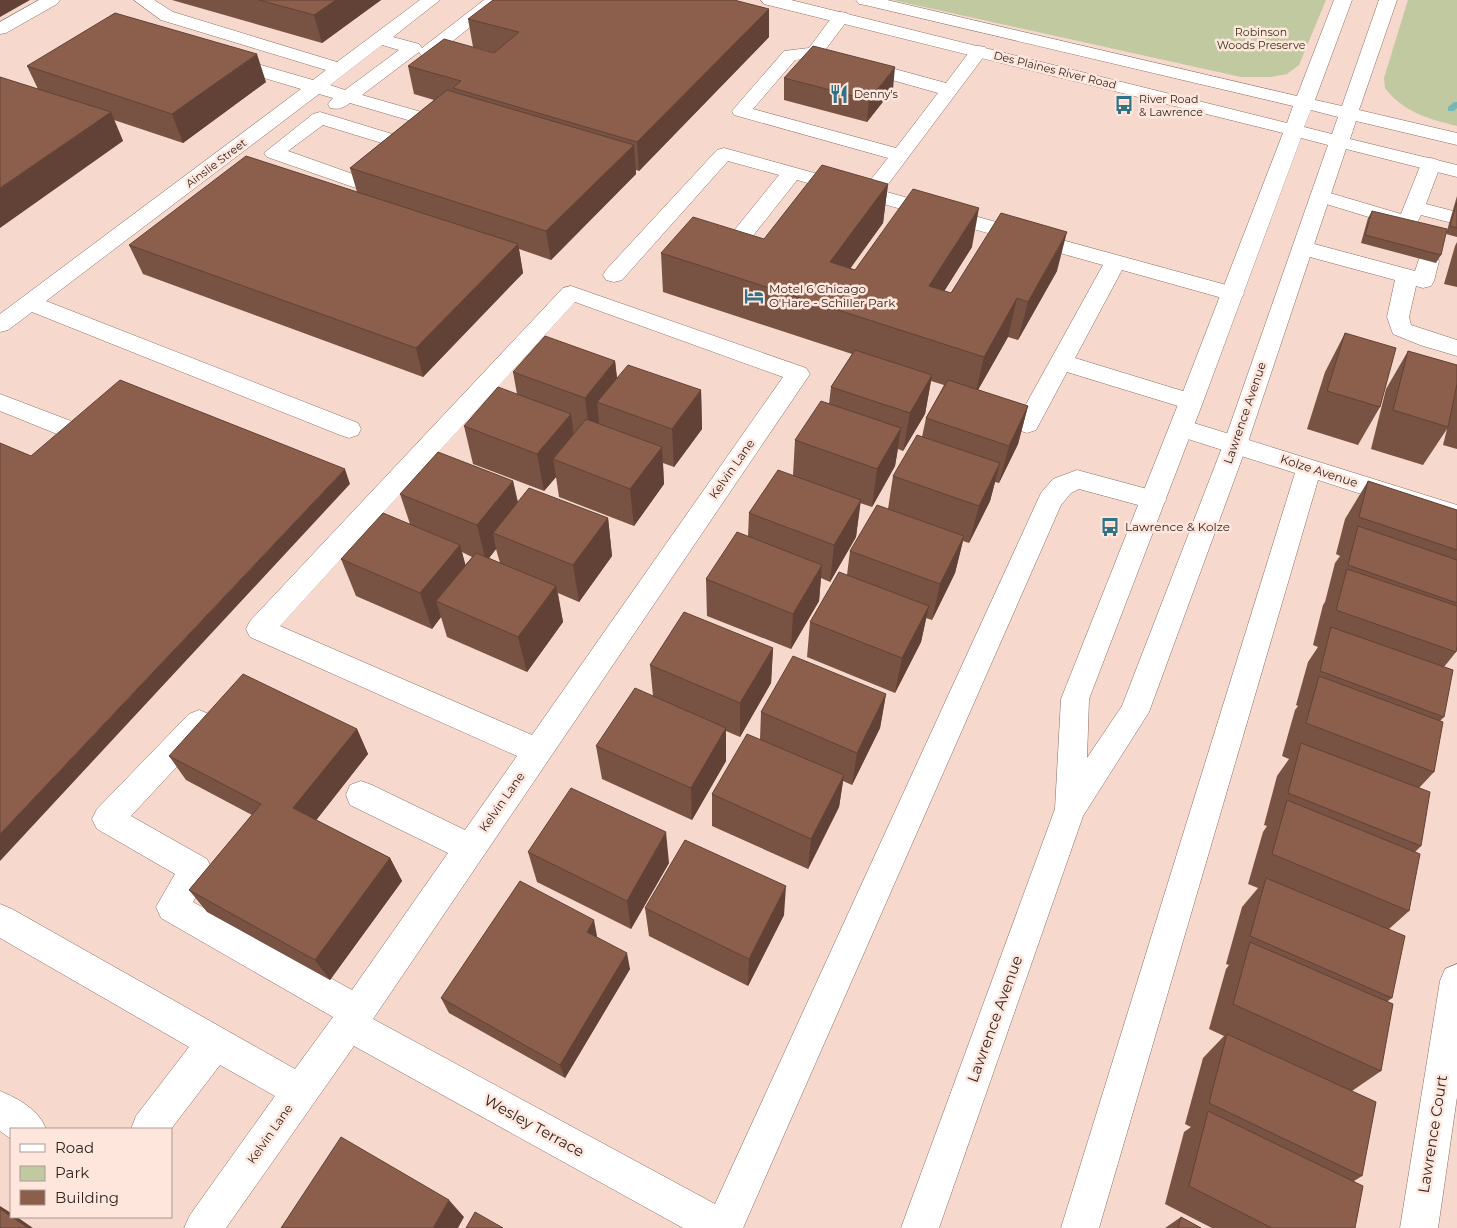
<svg xmlns="http://www.w3.org/2000/svg" width="1457" height="1228" font-family="Montserrat,sans-serif">
	<style>
		.green { fill: #c0c9a0 }
		.lines { fill: none; stroke-linecap: round; stroke-linejoin: round }
		.stream { fill: #76b7b8; fill-rule: evenodd }
		.minor-casing { stroke: #8a6f65; stroke-width: 1 }
		.major-casing { stroke: #8a6f65; stroke-width: 1 }
		.minor { fill: #fff; fill-rule: evenodd }
		.major { fill: #fff; fill-rule: evenodd }
		.wall { fill: #785242; fill-rule: evenodd }
		.shaded-wall { fill: #624236 }
		.building { fill: #8c5f4d; stroke: #624236 }
		.labels { text-anchor: middle; stroke-width: 5; stroke-linejoin: round; paint-order: stroke }
		.far-park-label { font-size: 11px; fill: #303510; stroke: #ffe6dd }
		.far-street-label { font-size: 11px; fill: #312622; stroke: #ffe6dd }
		.far-poi-label { font-size: 11px; fill: #312622; stroke: #ffe6dd; text-anchor: start }
		.poi-label { font-size: 12px; fill: #312622; stroke: #ffe6dd; text-anchor: start }
		.street-label { font-size: 12px; fill: #312622; stroke: #ffe6dd }
		.near-street-label { font-size: 15px; fill: #312622; stroke: #ffe6dd }
	</style>
	<rect width="100%" height="100%" fill="#f6d8cc"/>
	<path class="green" d="M893,0H1326L1299,65L1287,74L1271,77H1241Z
		M1408,0H1457V126C1429,119 1403,112 1385,88L1384,78Z"/>
	<g class="lines">
		<path class="stream" d="M1454,102H1457V108L1454,111H1448V107Z"/>
		<g class="minor-casing">
			<path id="minor" d="M39,0H60L57,4L6,33L0,34V22Z
				M134,0H154L173,12L337,62L420,0H440L393,37L419,44L422,48L484,0H504L434,56L428,57L422,56L419,52L362,95L439,117L442,121L439,125C427,135 415,152 398,148L323,125L288,151L367,179L370,183L367,187L360,189L353,187L267,157L264,153L313,114L320,112L402,137L418,123L350,103C343,108 339,110 330,108L328,104L333,98L319,94L46,301L358,423L361,429L358,435L349,438L340,435L32,312L8,330L0,332V314L301,89L221,65L218,61L221,57L227,56L233,57L313,80L326,70L161,20ZM382,45L399,50L345,90L330,85Z
				M841,12L847,13L850,17L825,50L946,83L973,47L979,46L985,47L988,51L883,191L1241,289L1244,294L1241,299L1233,301L1122,270L1075,358L1199,396L1203,402L1199,408L1191,410L1067,372L1036,430L1027,433L1018,430L1015,424L1103,265L797,180L741,251C730,253 709,249 702,240L706,235L713,234L728,238L779,175L728,161L622,280L614,282L606,280L603,275L606,270L717,150L724,148L865,187L888,158L734,115L732,111L784,51L809,48L835,13ZM814,58L938,93L896,148L753,109L795,60Z
				M1431,158L1438,160L1441,164L1426,204L1457,212V222L1452,223L1421,215L1415,227L1408,229L1313,200L1310,196L1313,192L1320,190L1401,214L1421,164L1424,160Z
				M1303,241L1415,271L1420,256L1428,254L1436,256L1439,261L1434,281L1431,286L1423,288L1416,286L1409,317L1411,325L1457,340V356L1420,345L1393,334L1387,317L1395,280L1295,253L1292,248L1295,243Z
				M571,286L806,368L810,374L373,1019L715,1204L1041,493L1053,479L1077,470L1162,493L1166,500L1162,507L1153,509L1079,489L1071,493L1061,505L743,1228H683L354,1046L226,1228H184L190,1215L275,1096L220,1065L171,1129H131L136,1116L189,1047L0,938V904L12,909L295,1069L333,1017L161,918L156,907L175,874L97,829L92,819L97,809L189,714L199,710L209,714L214,723L209,732L131,816L207,859L212,869L193,902L352,990L448,853L350,805L346,795L350,785L361,781L372,785L465,830L517,756L250,637L246,629L250,621L563,288ZM575,302L783,377L532,735L280,626Z
				M0,394L71,421L74,427L71,433L62,436L0,411Z
				M1181,419L1457,505V525L1318,480L1099,1228H1061L1295,473L1172,434L1169,428L1172,422Z
				M1457,964V1097L1438,1228H1400L1440,981L1445,969Z
				M0,1091C19,1099 39,1110 46,1129H11V1139L0,1131Z"/>
		</g>
		<g class="major-casing">
			<path id="major" d="M761,0H791L1287,123L1293,106L865,5L859,4L856,0H887L1297,96L1334,0H1352L1315,100L1342,106L1379,0H1397L1359,110L1457,133V145L1356,121L1350,139L1457,165V177L1346,149L1247,445L1149,712L1083,816L939,1228H901L1055,809L1061,699L1179,402L1283,133L764,4ZM1311,110L1338,117L1332,134L1304,127ZM1301,138L1328,145L1223,445L1122,706L1087,758L1089,699L1203,402Z"/>
		</g>
		<use href="#minor" class="minor"/>
		<use href="#major" class="major"/>
	</g>
	<path class="wall" d="M172,0H381L322,43Z
		M468,19L769,37L639,171L636,170V174L551,260L519,249L523,273L423,377L143,274L129,245L357,192L350,168L434,100L414,94L408,66L495,53L473,47Z
		M27,66L266,82L183,143L114,120L123,141L38,89Z
		M784,78L893,89L867,122L784,100Z
		M888,184L883,223L850,268L855,270L972,247L944,291L951,293L1057,271L1018,340L1008,337L978,390L1028,406L1018,444L999,483L995,482L990,501L969,543L963,541L955,573L932,620L926,618L921,642L895,693L807,657L810,622L847,575L850,551L888,509L893,476L922,437L926,418L944,385L931,381L925,414L903,451L898,449L895,466L872,507L860,503L856,537L830,582L821,578L819,601L791,649L707,616L706,579L748,536L749,513L793,475L795,440L829,404L831,387L852,354L663,292L661,253L764,239Z
		M1457,196V237L1446,234Z
		M1372,211L1441,255L1436,263L1361,243L1368,218Z
		M1457,242V287L1444,284L1455,246Z
		M1345,333L1380,407L1358,445L1307,429L1325,372Z
		M1408,351L1457,365V449L1443,445L1447,429L1423,465L1371,449L1386,389Z
		M615,361L617,377L701,390L702,429L674,467L663,463L664,484L634,526L559,497L556,477L544,491L473,464L464,426L517,394L513,372Z
		M513,481L518,502L608,518L612,556L579,602L558,593L563,622L527,672L447,637L441,617L432,629L356,596L341,559L410,524L400,494ZM496,549L500,563L489,558ZM462,552L472,557L465,565Z
		M1368,481L1457,510V646L1456,652L1444,667V717L1440,721L1434,772L1419,788L1421,846L1415,852L1409,911L1389,929L1392,998L1388,1001L1381,1071L1352,1091L1362,1176L1354,1181L1355,1228H1212L1165,1204L1184,1132L1191,1127L1185,1124L1203,1058L1224,1036L1209,1029L1226,969L1229,965L1226,964L1242,907L1258,888L1248,884L1263,832L1267,826L1264,825L1277,776L1289,759L1282,756L1295,710L1298,706L1296,705L1308,662L1318,647L1313,645L1323,605L1325,602L1335,563L1340,556L1336,554L1345,519Z
		M773,648L771,683L740,737L726,731V761L692,820L602,779L596,746L653,696L650,665Z
		M886,694L880,728L852,785L843,781L839,807L808,869L712,826V794L760,739L761,712Z
		M357,729L368,754L316,820L390,858L402,881L330,980L207,912L189,890L252,815L186,780L169,756Z
		M528,852L669,863L631,929L537,882Z
		M645,908L784,915L748,986L649,936Z
		M597,936V937L630,969L565,1078L449,1013L441,998Z
		M1181,1217L1201,1228H1165Z"/>
	<path class="shaded-wall" d="M0,0H30L0,17Z
		M336,0H381L322,43L314,15Z
		M769,9V37L639,171L637,142Z
		M257,54L266,82L183,143L172,114Z
		M895,67L893,89L867,122L869,100Z
		M111,112L123,141L0,228V188Z
		M634,145L636,174L551,260L546,231Z
		M888,184L883,223L827,301L830,262Z
		M979,208L972,247L923,325L929,286Z
		M1067,232L1057,271L1018,340L1028,302Z
		M518,244L523,273L423,377L416,348Z
		M1017,298L1008,337L975,395L984,357Z
		M615,361L619,399L597,402L599,424L590,436L585,398Z
		M932,375L925,414L903,451L910,413Z
		M701,390L702,429L674,467L672,429Z
		M1028,406L1018,444L999,483L1009,446Z
		M571,414L576,452L553,459L556,477L544,491L537,454Z
		M901,428L895,466L872,507L877,469Z
		M662,447L664,484L634,526L630,489Z
		M1000,463L990,501L969,543L979,506Z
		M345,469L350,484L0,861V834Z
		M513,481L521,519L493,533L496,549L486,562L477,525Z
		M861,500L856,537L830,582L834,545Z
		M608,518L612,556L579,602L573,565Z
		M964,536L955,573L932,620L940,584Z
		M460,545L470,581L436,601L441,617L432,629L420,593Z
		M822,565L819,601L791,649L793,614Z
		M556,586L563,622L527,672L518,637Z
		M929,606L921,642L895,693L902,658Z
		M773,648L771,683L740,737V703Z
		M886,694L880,728L852,785L857,753Z
		M726,728V761L692,820L691,788Z
		M357,729L368,754L307,832L293,808Z
		M844,775L839,807L808,869L811,839Z
		M666,832L669,863L631,929L627,901Z
		M390,858L402,881L330,980L315,960Z
		M786,886L784,915L748,986L749,959Z
		M594,920L597,936L590,948L587,932Z
		M627,953L630,969L565,1078L560,1065Z
		M449,1200L464,1217L458,1228H433Z
		M0,1206L11,1213V1217H17L33,1228H28L0,1209Z"/>
	<path class="building" d="M259,0H336L314,15Z
		M493,0H734L769,9L637,142L453,88L461,81L408,66L444,39L494,53L519,32L468,19Z
		M115,13L257,54L172,114L27,66Z
		M813,46L895,67L869,100L784,78Z
		M0,77L111,112L0,188Z
		M447,90L634,145L546,231L350,168Z
		M246,156L518,244L416,348L129,245Z
		M822,165L888,184L830,262L855,270L913,189L979,208L929,286L951,293L1001,213L1067,232L1028,302L1017,298L984,357L661,253L693,217L764,239Z
		M1457,202V228L1450,226Z
		M1372,211L1447,229L1441,255L1365,235Z
		M1345,333L1396,348L1380,407L1327,391Z
		M545,336L615,361L585,398L513,372Z
		M855,350L932,375L910,413L831,387Z
		M1408,351L1457,365V384L1448,427L1393,410Z
		M628,365L701,390L672,429L597,402Z
		M120,380L345,469L0,834V443L31,456Z
		M948,380L1028,406L1009,446L926,418Z
		M498,387L571,414L537,454L464,426Z
		M821,401L901,428L877,469L795,440Z
		M586,419L662,447L630,489L553,459Z
		M917,435L1000,463L979,506L893,476Z
		M438,452L513,481L477,525L400,494Z
		M778,470L861,500L834,545L749,513Z
		M1368,481L1457,510V550L1359,517Z
		M529,488L608,518L573,565L493,533Z
		M877,505L964,536L940,584L850,551Z
		M383,513L460,545L420,593L341,559Z
		M1358,526L1457,560V603L1348,565Z
		M737,532L822,565L793,614L706,579Z
		M476,553L556,586L518,637L436,601Z
		M1347,569L1457,606V646L1456,652L1336,610Z
		M839,572L929,606L902,658L810,622Z
		M684,612L773,648L740,703L650,665Z
		M1331,627L1453,670L1444,717L1320,671Z
		M793,656L886,694L857,753L761,712Z
		M243,674L357,729L293,808L390,858L315,960L189,890L261,804L169,756Z
		M1319,676L1443,722L1434,772L1306,723Z
		M635,688L726,728L691,788L596,746Z
		M747,734L844,775L811,839L712,794Z
		M1301,743L1430,792L1421,846L1288,793Z
		M571,788L666,832L627,901L528,852Z
		M1287,800L1420,854L1409,911L1272,854Z
		M685,840L786,886L749,959L645,908Z
		M1266,878L1405,936L1392,998L1250,936Z
		M520,881L594,920L587,932L627,953L560,1065L441,998Z
		M1250,942L1393,1004L1381,1071L1233,1004Z
		M1227,1034L1376,1102L1362,1176L1209,1103Z
		M1208,1111L1363,1186L1355,1228H1272L1189,1186Z
		M341,1137L449,1200L433,1228H281Z
		M0,1209L28,1228H0Z
		M475,1212L503,1228H466Z
		M1181,1217L1201,1228H1178Z"/>
	<defs>
		<g id="restaurant-bare" transform="scale(1.5)"><path d="M-5-6h1v4h1v-4h1v4h1v-4h1v5L-1.5 .5V6h-2V.5L-5-1ZM5-6V6H3V1.5H1.5Q1.5-4 5-6Z" fill="#327286" stroke="#ffe6dd" stroke-width="2.5" paint-order="stroke"/></g>
		<g id="bus-bare" transform="scale(1.5)"><path d="M-5-6H5V4H4V6H2V4H-2V6H-4V4H-5ZM-3.5-4V0h7V-4ZM-3.5 1.2v1.5H-2V1.2ZM2 1.2v1.5H3.5V1.2Z" fill="#327286" stroke="#ffe6dd" stroke-width="2.5" paint-order="stroke"/></g>
		<g id="hotel-bare" transform="scale(1.5)"><path d="M-6-4.5h1.5V1H6V5H4.5V3h-9V5H-6ZM-4 0a1.8 1.8 0 1 1 3.6 0ZM.5 0V-2.5h3Q6-2.5 6 0Z" fill="#327286" stroke="#ffe6dd" stroke-width="2.5" paint-order="stroke"/></g>
	</defs>
	<g fill-rule="evenodd">
		<use href="#restaurant-bare" x="839" y="94"/>
		<use href="#bus-bare" x="1124" y="105"/>
		<use href="#hotel-bare" x="754" y="296"/>
		<use href="#bus-bare" x="1110" y="527"/>
	</g>
	<g class="labels">
		<g class="far-park-label">
			<text x="1261" y="36">Robinson<tspan x="1261" dy="13">Woods Preserve</tspan></text>
		</g>
		<g class="far-street-label">
			<text transform="translate(1055 70) rotate(14)" y="4">Des Plaines River Road</text>
			<text transform="translate(216 163) rotate(-37)" y="4">Ainslie Street</text>
		</g>
		<g class="far-poi-label">
			<text x="854" y="98">Denny's</text>
			<text x="1139" y="103">River Road<tspan x="1139" dy="13">&amp; Lawrence</tspan></text>
		</g>
		<g class="poi-label">
			<text x="769" y="293">Motel 6 Chicago<tspan x="769" dy="14">O'Hare - Schiller Park</tspan></text>
			<text x="1125" y="531">Lawrence &amp; Kolze</text>
		</g>
		<g class="street-label">
			<text transform="translate(1245 413) rotate(-71)" y="4">Lawrence Avenue</text>
			<text transform="translate(732 469) rotate(-55)" y="4">Kelvin Lane</text>
			<text transform="translate(1319 471) rotate(18)" y="4">Kolze Avenue</text>
			<text transform="translate(502 802) rotate(-55)" y="4">Kelvin Lane</text>
			<text transform="translate(270 1134) rotate(-55)" y="4">Kelvin Lane</text>
		</g>
		<g class="near-street-label">
			<text transform="translate(995 1019) rotate(-70)" y="5">Lawrence Avenue</text>
			<text transform="translate(534 1126) rotate(29)" y="5">Wesley Terrace</text>
			<text transform="translate(1433 1134) rotate(-81)" y="5">Lawrence Court</text>
		</g>
	</g>
	<rect x="10" y="1128" width="162" height="90" fill="#ffe6dd" stroke="#ad9992"/>
	<rect x="20" y="1144" width="25" height="8" fill="#ffffff" stroke="#ad9992"/>
	<text x="55" y="1153" font-size="15" fill="#312622">Road</text>
	<rect x="20" y="1166" width="25" height="15" fill="#c0c9a0" stroke="#ad9992"/>
	<text x="55" y="1178" font-size="15" fill="#312622">Park</text>
	<rect x="20" y="1190" width="25" height="15" fill="#8c5f4d" stroke="#ad9992"/>
	<text x="55" y="1203" font-size="15" fill="#312622">Building</text>
</svg>
